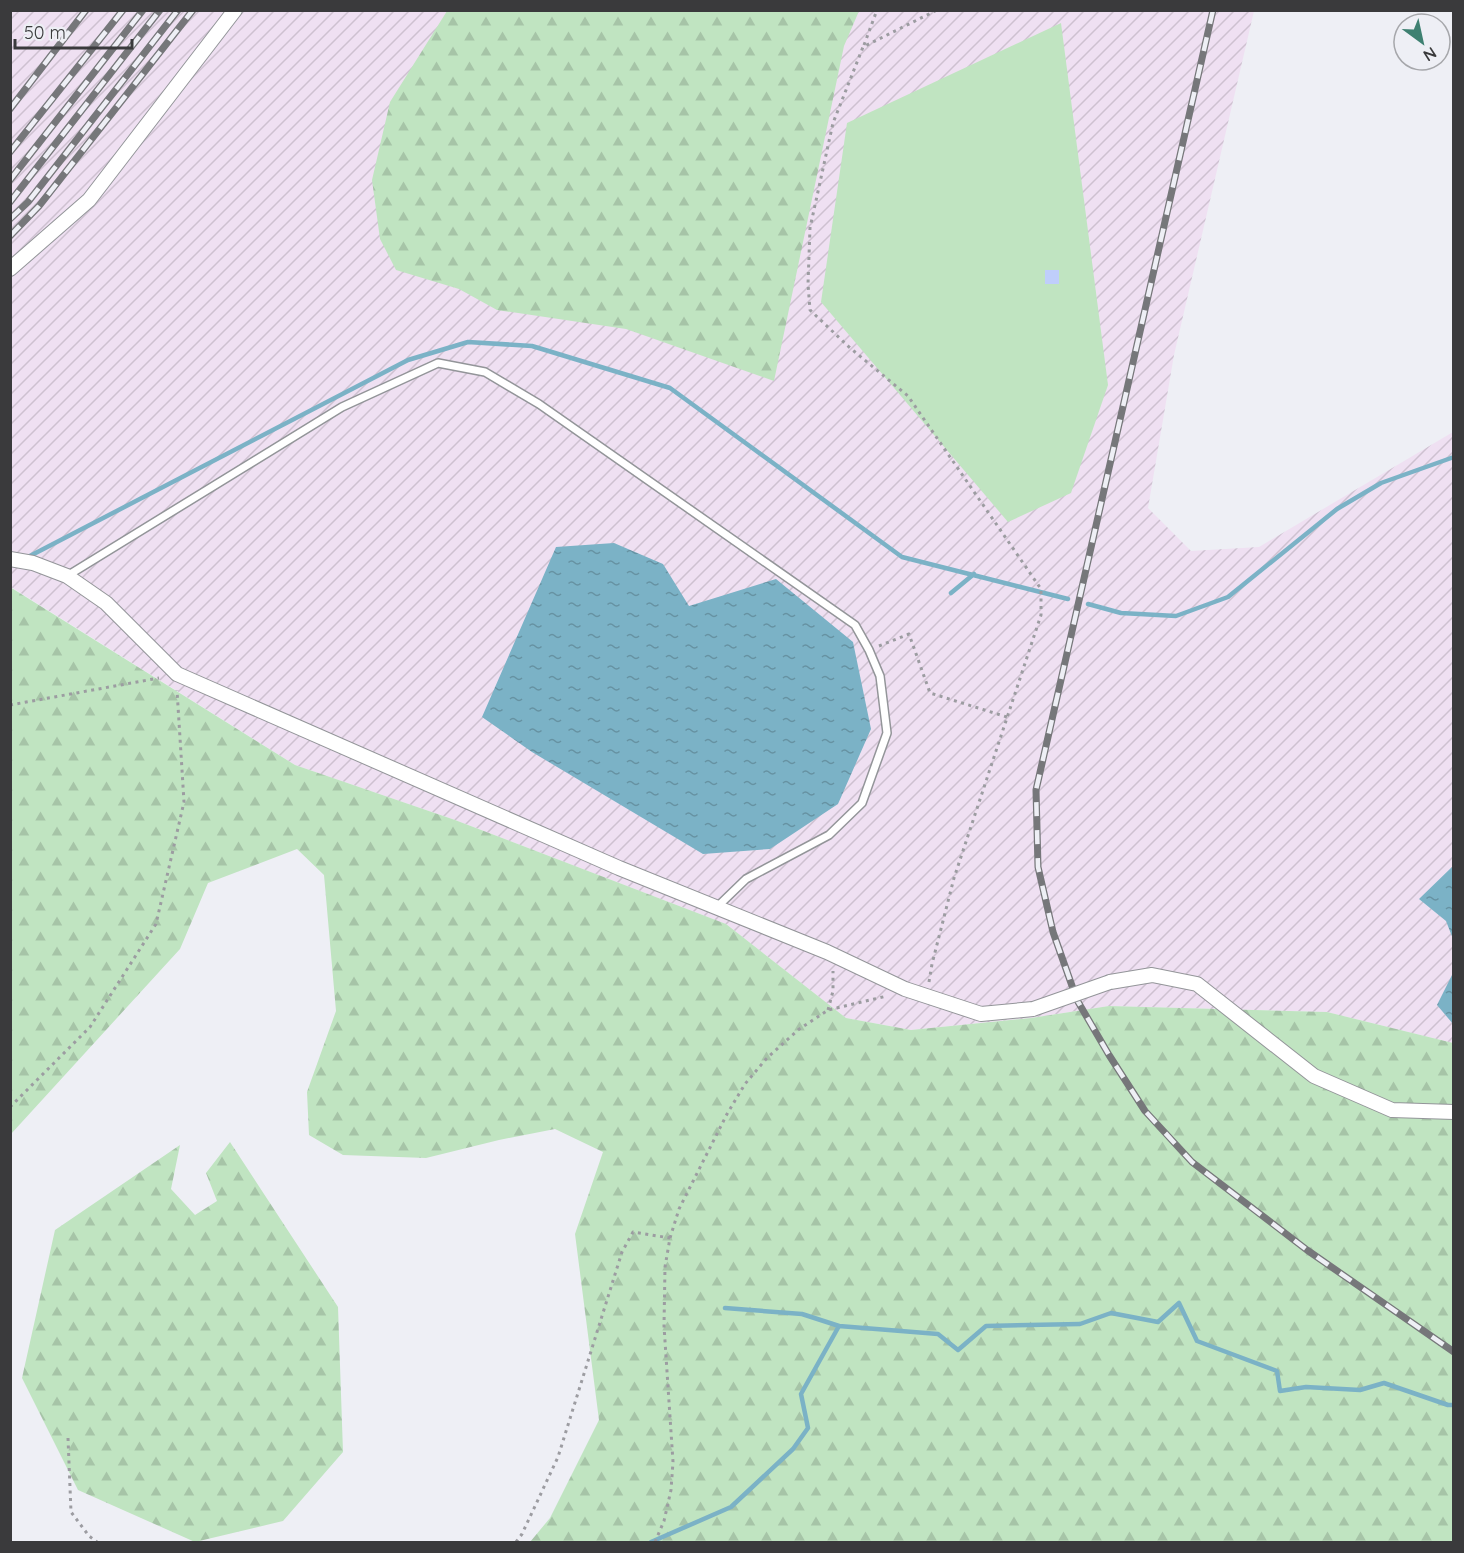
<svg xmlns="http://www.w3.org/2000/svg" width="1464" height="1553" font-family="Quicksand,sans-serif">
	<style>
		.industrial { fill: url(#industrial-furrows) }
		.forest { fill: url(#forest-firs) }
		.garden { fill: #c0e4c1 }
		.water { fill: url(#water-ripples) }
		.lines { fill: none; stroke-linecap: round; stroke-linejoin: round }
		.stream { stroke: #7bb2c6; stroke-width: 4.5 }
		.building { fill: #bfcefb }
		.service-casing { stroke: #939599; stroke-width: 10 }
		.minor-casing { stroke: #939599; stroke-width: 16 }
		.path { stroke: #9c9ca1; stroke-width: 3; stroke-dasharray: 3 4.5; stroke-linecap: butt }
		.service { stroke: #fff; stroke-width: 7 }
		.minor { stroke: #fff; stroke-width: 14 }
		.rail-casing { stroke: #76777a; stroke-width: 7 }
		.rail { stroke: #eeeff5; stroke-width: 4.5; stroke-dasharray: 14; stroke-linecap: butt }
		.minor-bridge-casing { stroke: #939599; stroke-width: 16; stroke-linecap: butt }
		.minor-bridge { stroke: #fff; stroke-width: 14 }
	</style>
	<defs>
		<pattern id="industrial-furrows" width="10" height="10" patternUnits="userSpaceOnUse" patternTransform="scale(1.5)"><rect width="10" height="10" fill="#efe0f2"/><path d="M-1 1l2-2M0 10L10 0M9 11l2-2" fill="none" stroke="#cec1d0"/></pattern>
		<pattern id="forest-firs" width="22" height="20" patternUnits="userSpaceOnUse" patternTransform="scale(1.5)"><rect width="22" height="20" fill="#c0e4c1"/><path d="M5 1l3.5 6h-7zM16 11l3.5 6h-7z" fill="#a6c4a7"/></pattern>
		<pattern id="water-ripples" width="26" height="14" patternUnits="userSpaceOnUse" patternTransform="scale(1.5)"><rect width="26" height="14" fill="#7bb2c6"/><path d="M2 4q2-2 4 0t4 0M15 11q2-2 4 0t4 0" fill="none" stroke="#6692a2"/></pattern>
	</defs>
	<rect width="100%" height="100%" fill="#eeeff5"/>
	<path class="industrial" d="M10,11H1254L1174,355L1148,508L1191,551L1259,547L1453,432V1043L1327,1012L1109,1006L1031,1018L911,1030L846,1018L726,924L455,820L295,765L11,587Z"/>
	<path class="forest" d="M447,11H859L844,46L774,381L626,329L497,310L459,289L396,270L380,239L372,180L390,102Z
		M10,587L295,765L455,820L726,924L846,1018L911,1030L1031,1018L1109,1006L1327,1012L1453,1043V1542H530L550,1518L599,1420L575,1234L603,1152L555,1129L499,1140L426,1158L343,1155L309,1135L307,1092L336,1011L324,875L297,849L208,883L180,949L11,1134Z
		M230,1142L338,1307L343,1452L283,1521L195,1542L78,1490L22,1378L55,1230L180,1145L171,1189L195,1215L217,1201L206,1173Z"/>
	<path class="garden" d="M1061,23L1108,385L1071,493L1008,522L821,302L847,123Z"/>
	<path class="water" d="M614,543L663,564L689,606L776,579L853,642L871,729L838,804L770,849L703,854L532,752L482,717L556,547Z
		M1453,866V939L1446,921L1419,899Z
		M1453,973V1024L1437,1005Z"/>
	<g class="lines">
		<path class="stream" d="M26,558L408,360L468,342L532,346L670,388L902,557L1068,599
			M951,593L974,574
			M1088,604L1121,613L1176,616L1228,597L1337,509L1381,483L1454,457
			M725,1308L802,1314L839,1326
			M651,1542L731,1507L793,1449L808,1428L801,1394L839,1326L938,1334L958,1350L986,1326L1080,1324L1111,1313L1158,1322L1179,1303L1197,1341L1277,1371L1280,1391L1306,1387L1360,1390L1384,1383L1448,1405H1454"/>
	</g>
	<path class="building" d="M1045,270H1059V284H1045Z"/>
	<g class="lines">
		<g class="service-casing">
			<path id="service" d="M67,576L342,407L438,363L485,372L539,404L855,625L869,650L880,676L887,733L862,803L829,835L746,879L717,907"/>
		</g>
		<g class="minor-casing">
			<path id="minor" d="M10,269L89,200L235,10
				M10,559L33,563L67,576L106,603L177,674L619,868L827,952L905,989L981,1014L1033,1009
				M1110,982L1152,975L1197,984L1314,1076L1392,1110L1454,1112"/>
		</g>
		<path class="path" d="M864,45L877,10
			M879,646L909,634L930,693L1007,717
			M10,705L159,678
			M929,982L932,964L954,878L1041,615V589L908,396L849,347L810,310L808,284L810,228L833,123L863,47L937,10
			M828,1010L833,991V971
			M10,1107L90,1027L156,924L184,802L177,690
			M68,1438L71,1512L89,1536L97,1542
			M516,1542L522,1534L558,1457L622,1252L633,1232L670,1238
			M655,1542L664,1521L671,1490L673,1462L664,1326L665,1267L670,1238L679,1209L727,1114L745,1084L766,1059L798,1030L828,1010L887,996"/>
		<use href="#service" class="service"/>
		<use href="#minor" class="minor"/>
		<g class="rail-casing">
			<path id="rail" d="M1213,10L1036,790L1038,867L1053,932L1077,1000L1109,1055L1145,1111L1192,1162L1307,1250L1454,1352
				M10,109L86,10
				M10,152L123,10
				M10,180L143,10
				M10,202L160,10
				M10,219L28,202L178,10
				M10,236L39,206L193,10"/>
		</g>
		<use href="#rail" class="rail"/>
		<g class="minor-bridge-casing">
			<path id="minor-bridge" d="M1033,1009L1110,982"/>
		</g>
		<use href="#minor-bridge" class="minor-bridge"/>
	</g>
	<rect width="1464" height="1553" fill="none" stroke="#3a3a3c" stroke-width="24"/>
	<g transform="translate(1422 42) rotate(147)"><circle r="28" fill="#eeeff5" stroke="#a6a7ab" stroke-width="1.5"/>
	<path d="M0-4.5L10 22L0 15L-10 22Z" fill="#3e8071"/>
	<text y="-9" font-size="16" font-weight="bold" text-anchor="middle" fill="#3a3a3c">N</text>
	</g>
	<path d="M15 39v9h117v-9" fill="none" stroke="#3a3a3c" stroke-width="3"/>
	<text x="24" y="39" font-size="18" fill="#3a3a3c" stroke="#eeeff5" stroke-width="4.5" paint-order="stroke">50 m</text>
</svg>
